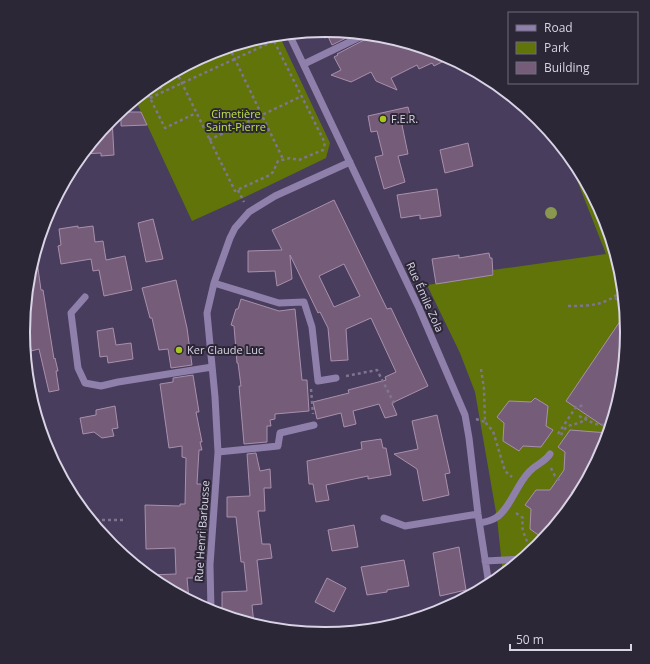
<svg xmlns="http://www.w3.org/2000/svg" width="650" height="664" font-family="'Open Sans',sans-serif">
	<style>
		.green { fill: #60740a }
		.building { fill: #755d7a; stroke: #a98fae; fill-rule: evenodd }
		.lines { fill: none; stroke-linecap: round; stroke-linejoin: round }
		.path { stroke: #7f7590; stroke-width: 2.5; stroke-dasharray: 3 3; stroke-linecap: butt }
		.minor { stroke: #8f7fab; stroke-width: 7 }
		.tree { fill: #89974f }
		.poi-dot { fill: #a8c71d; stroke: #2c2736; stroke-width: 1.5 }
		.labels { text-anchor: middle; stroke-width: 4; stroke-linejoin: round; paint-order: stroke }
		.park-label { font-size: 11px; fill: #bfe045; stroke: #2c2736 }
		.poi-label { font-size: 11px; fill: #d9d3e6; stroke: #2c2736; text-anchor: start }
		.street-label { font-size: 11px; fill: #d9d3e6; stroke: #2c2736 }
		.rim { fill: none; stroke: #d9d3e6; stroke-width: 2 }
	</style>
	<rect width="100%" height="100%" fill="#483d5c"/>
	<path class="green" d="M279,35L330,143L326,158L243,198L192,221L135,99L157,81L210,53L266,36Z
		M566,152L576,164L604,217L621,273L627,332L621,391L604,448L576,500L538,546L503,575L497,518L475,392L460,353L427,285L494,275L493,270L606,254Z"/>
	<path class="building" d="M325,30L356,33L332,45Z
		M371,35L384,36L441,53L450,58L434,66L432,63L419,69L417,65L391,78L397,90L376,81L371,72L351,82L331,75L341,70L334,57L338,55L337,54L368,38Z
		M408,107L412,122L402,125L408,154L398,156L405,182L384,189L375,157L383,155L377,131L371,132L368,116Z
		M121,112H141L147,125L121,126Z
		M112,118L114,155L101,156V153L82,154Z
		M468,143L473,166L445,173L440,150Z
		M437,189L441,216L420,219V215L401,218L397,195Z
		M334,200L387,309L391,308L428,386L392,403L397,415L385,418L379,404L353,411L356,424L344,427L341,413L317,419L313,402L349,393L348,390L386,380L385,377L396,372L371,318L346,329L348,360L331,361L328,328L320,312L318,313L290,255L292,279L277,286L275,271L248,272V251L282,250L272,230ZM344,264L360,296L334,307L319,276Z
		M153,219L163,259L146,262L138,223Z
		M78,226V228L93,226L95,242L103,241L106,260L125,256L132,290L104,296L99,270L93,271L91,259L61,264L58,246L61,245L59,229Z
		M489,253L490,258H492L493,275L436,284L432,259L459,255V258Z
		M35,254H36L41,290H43L54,359L55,358L58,371H56L59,390L49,392L39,349L31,351L26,320H27L25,307L29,273Z
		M176,280L187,328L192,365L171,368L168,349L159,350L152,318H150L142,288Z
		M241,299L279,311L295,309L302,380H307L309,411L275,414V419L270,420L271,426H267V442L244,444L239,386H241L238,363H237L234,326L231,325L236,309H238Z
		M625,314L627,332L621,391L609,430L566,401Z
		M113,328L116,345L131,343L133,359L108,363L107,356L100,357L97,331Z
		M193,375L199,412H196L202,442H200L202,450H199L197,484H203L198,578H187L189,600L157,583L148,575L176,574L175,548L146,549L145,505L180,506V504H185L186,458L182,457V446L169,448L160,384L173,382V378Z
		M535,398L548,406L546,426L553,430L541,447L523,446L519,451L503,441L504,423L497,417L509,401L531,402Z
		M115,406L118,428L112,429L114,436L102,438L94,432L83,434L80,418L96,415V410Z
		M437,415L450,473L445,474L449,495L423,501L417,469L394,454L418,449L412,421Z
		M570,430L608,433L604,448L589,476H584L571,493L577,497L576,500L544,539L530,529L531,509L525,505L536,490H550L564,470L565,452L558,447Z
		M381,439L383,448H386L391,475L368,479V476L326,485L329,500L316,502L313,484H309L307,461L362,449L361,442Z
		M256,453L260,471L270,469L271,488H264L265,511H258L262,544H270L272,558L257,560L262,604L252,605L254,625L239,620L238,614H222V592L247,591L244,562H241L236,517H227V497L250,496L247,454Z
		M354,525L358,547L332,551L328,530Z
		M459,547L466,590L440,596L433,553Z
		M404,560L409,586L387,590V592L367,595L361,567Z
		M327,578L346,588L334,612L315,602Z"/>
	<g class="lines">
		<path class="path" d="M322,30L327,41
			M229,47L283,159
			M176,71L235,191L270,175L273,172L278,161L290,158L299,160L323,150L325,143L271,35
			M157,81L163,92
			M142,93L148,95L150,98L165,128L196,113
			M150,98L274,41
			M209,140L302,96
			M581,174L608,243L617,260
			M238,190L244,202
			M615,298L624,304
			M568,306C589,306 607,306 623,289
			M481,369L484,389L485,422L493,431L505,471L512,477
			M346,376L377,370L395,405
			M311,389L313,414
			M579,416L595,424L604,425L610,428
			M476,419L485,422
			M558,434L576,407L585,405
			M561,435C562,433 565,428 567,427C575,422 581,426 588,415
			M551,468L555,476L561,482
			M574,490L580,492
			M516,513L523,518L522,527L525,537L532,551
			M90,520H123"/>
		<path class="minor" d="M289,34L419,308L465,415L469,438L478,514L489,585
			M304,64L366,34
			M214,283L279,303L304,302L312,327L318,381L336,378
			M85,297L71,313L78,368L85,383L101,386L118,382L212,367
			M218,452L278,446L280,433L314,425
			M384,518L405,526L478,514
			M480,523C485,522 493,520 497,517C510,508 517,484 529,472C536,464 544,463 550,454
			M485,561L522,559
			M211,611L210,565L218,452L215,397L207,313L214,283L230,238L235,228L249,212L275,196L350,162"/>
	</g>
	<circle class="tree" cx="551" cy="213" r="6"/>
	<g class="poi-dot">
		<circle cx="383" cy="119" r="4"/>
		<circle cx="179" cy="350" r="4"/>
	</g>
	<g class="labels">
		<g class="park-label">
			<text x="236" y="118">Cimetière<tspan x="236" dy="13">Saint-Pierre</tspan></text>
		</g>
		<g class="poi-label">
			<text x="391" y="123">F.E.R.</text>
			<text x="187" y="354">Ker Claude Luc</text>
		</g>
		<g class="street-label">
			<text transform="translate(425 297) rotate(66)" y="4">Rue Émile Zola</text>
			<text transform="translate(202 531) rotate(-86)" y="4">Rue Henri Barbusse</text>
		</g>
	</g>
	<path d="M0 0H650V664H0ZM30 332a295 295 0 1 1 590 0a295 295 0 1 1-590 0Z" fill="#2c2736" fill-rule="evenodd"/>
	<path class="rim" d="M30 332a295 295 0 1 1 590 0a295 295 0 1 1-590 0Z"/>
	<rect x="508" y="12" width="130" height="72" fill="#2c2736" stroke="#716c7c"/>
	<rect x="516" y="25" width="20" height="6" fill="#8f7fab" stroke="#716c7c"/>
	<text x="544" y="32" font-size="12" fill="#d9d3e6">Road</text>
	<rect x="516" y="42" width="20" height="12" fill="#60740a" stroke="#716c7c"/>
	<text x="544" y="52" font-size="12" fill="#d9d3e6">Park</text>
	<rect x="516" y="62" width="20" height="12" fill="#755d7a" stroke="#716c7c"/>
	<text x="544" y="72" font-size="12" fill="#d9d3e6">Building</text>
	<path d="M510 644v6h121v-6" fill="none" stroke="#d9d3e6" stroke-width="2"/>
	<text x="516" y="644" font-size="12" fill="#d9d3e6" stroke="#2c2736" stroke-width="3" paint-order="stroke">50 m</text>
</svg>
